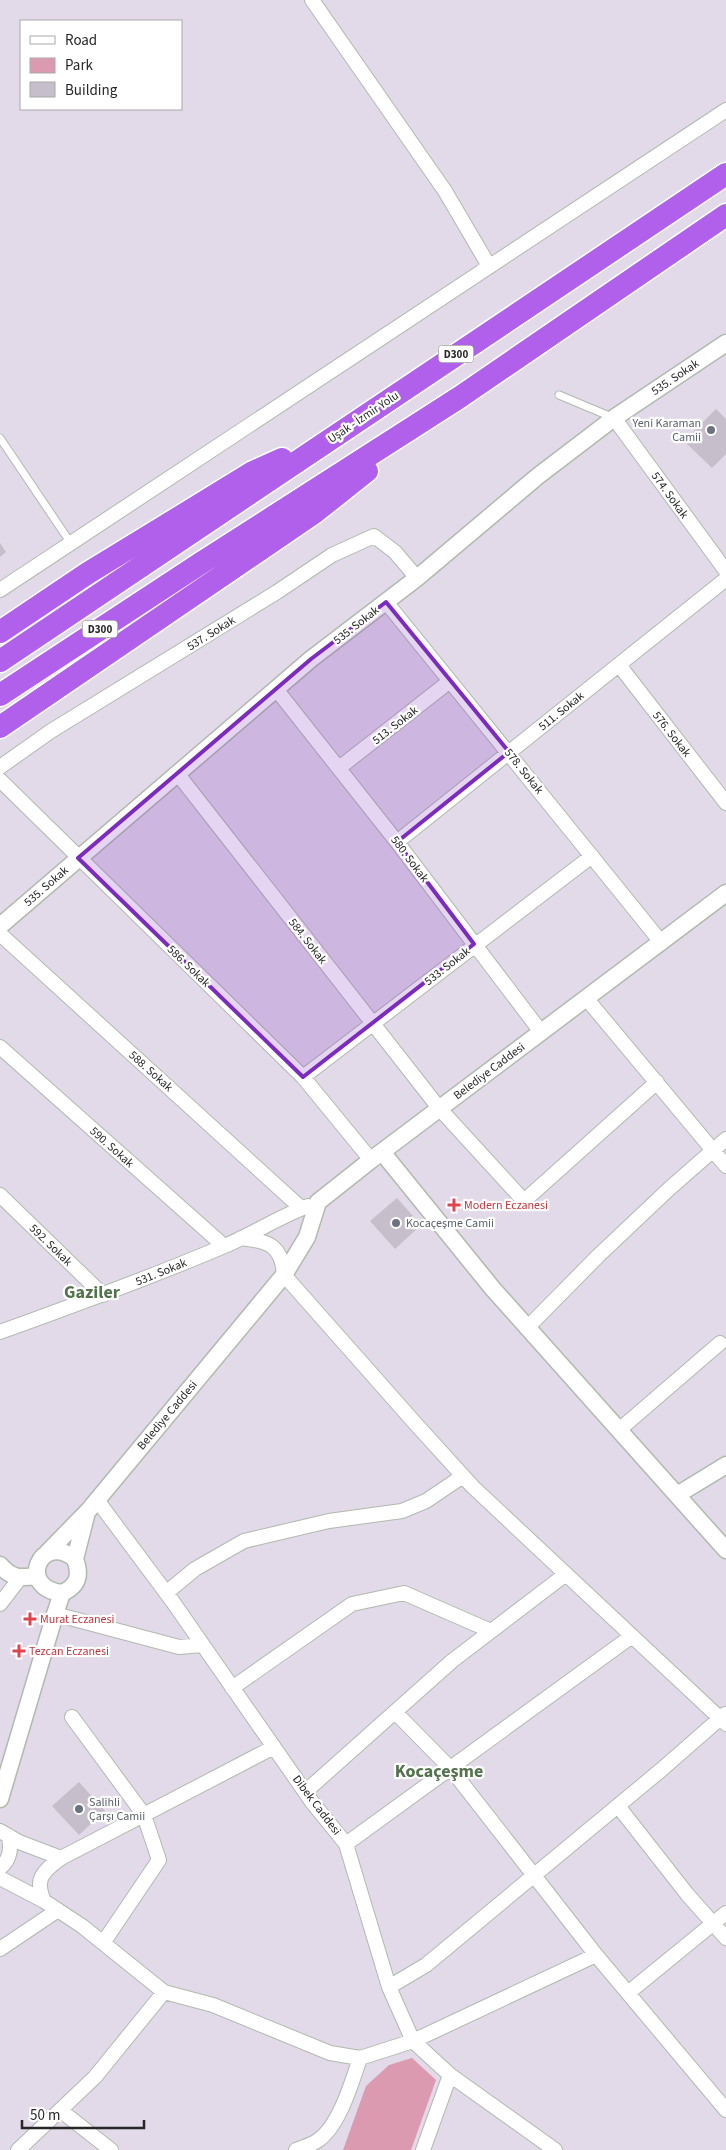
<svg xmlns="http://www.w3.org/2000/svg" width="726" height="2150" font-family="'Source Sans 3',sans-serif">
	<style>
		.green { fill: #dc9ab1 }
		.building { fill: #c6becb }
		.lines { fill: none; stroke-linecap: round; stroke-linejoin: round }
		.service-casing { stroke: #b0baad; stroke-width: 9 }
		.minor-casing { stroke: #b0baad; stroke-width: 16 }
		.tertiary-casing { stroke: #b0baad; stroke-width: 19 }
		.trunk-casing { stroke: #fff; stroke-width: 25 }
		.service { stroke: #fff; stroke-width: 7 }
		.minor { stroke: #fff; stroke-width: 14 }
		.tertiary { stroke: #fff; stroke-width: 16 }
		.trunk { stroke: #b060ea; stroke-width: 22 }
		.marked { fill: #7b2cbf; fill-opacity: 0.2; stroke: #7b2cbf; stroke-width: 4; stroke-linejoin: round }
		.worship-dot { fill: #6b7280; stroke: #fff; stroke-width: 2 }
		.health-dot { fill: #e0444e; stroke: #fff; stroke-width: 2 }
		.labels { text-anchor: middle; stroke-width: 4.5; stroke-linejoin: round; paint-order: stroke }
		.shield { fill: #fff; stroke: #686868; stroke-width: 1 }
		.shield-label { font-size: 11px; font-weight: bold; fill: #272727 }
		.street-label { font-size: 12px; fill: #272727; stroke: #fff }
		.worship-label { font-size: 12px; fill: #5b616d; stroke: #fff; text-anchor: start }
		.health-label { font-size: 12px; fill: #be3a42; stroke: #fff; text-anchor: start }
		.district-label { font-size: 18px; font-weight: bold; fill: #53734c; stroke: #fff }
	</style>
	<rect width="100%" height="100%" fill="#e2d9e9"/>
	<path class="green" d="M412,2058L436,2080L411,2150H343L366,2086L389,2065Z"/>
	<path class="building" d="M716,409L726,419V454L712,468L684,441Z
		M0,543L6,552L0,557Z
		M397,1198L421,1225L395,1249L370,1221Z
		M79,1782L105,1811L79,1835L52,1806Z"/>
	<g class="lines">
		<g class="service-casing">
			<path id="service" d="M559,395L614,418
				M0,438L70,542"/>
		</g>
		<g class="minor-casing">
			<path id="minor" d="M312,0L445,191L489,266
				M614,418L726,571
				M0,590L726,110
				M386,602L661,942
				M619,665L726,803
				M276,689L397,842L541,1032
				M0,767L51,731L277,592L332,555L374,536L395,552L417,578
				M339,768L450,681
				M177,773L439,1108L524,1201L657,1082
				M0,780L303,1077L371,1160
				M397,842L726,579
				M0,934L301,1208
				M586,998L726,1166
				M0,1047L224,1246
				M303,1077L592,856
				M0,1195L103,1295
				M241,1238C268,1241 282,1245 284,1275L414,1422L473,1487L726,1724
				M527,1328L598,1256L670,1188L726,1139
				M0,1332C75,1305 149,1278 222,1247C252,1235 278,1217 308,1206
				M619,1430L720,1343
				M97,1500L173,1602L312,1802L346,1844L389,1987L413,2041L450,2075L555,2150
				M166,1593L195,1569L244,1541L329,1521L402,1511L426,1501L463,1476
				M0,1604L20,1578
				M55,1614L179,1647L203,1645
				M232,1688L352,1604L404,1593L491,1631
				M395,1712L451,1769L596,1955L726,2110
				M72,1717L144,1815L159,1860L103,1943
				M305,1792L452,1661L566,1574
				M618,1806L687,1894L726,1938
				M0,1831L19,1842L61,1858
				M346,1844L632,1636
				M0,1868C11,1859 11,1848 9,1836
				M0,1878L44,1901L82,1926L164,1992L213,2005L330,2053L360,2058L413,2041L596,1955
				M44,1901C34,1879 43,1871 61,1858L274,1747
				M0,1949L58,1910
				M389,1987L426,1965L661,1770L725,1714
				M628,1993L726,1913
				M60,2110L111,2150
				M18,2150L95,2077L164,1992
				M296,2150C303,2147 311,2145 317,2141C339,2127 352,2082 360,2058
				M423,2150L450,2075"/>
		</g>
		<g class="tertiary-casing">
			<path id="tertiary" d="M0,926L311,659L417,578L538,476L614,418L726,343
				M382,1152L493,1289L726,1550
				M677,1495L726,1465
				M47,1553L88,1511L284,1275L307,1237L318,1202L371,1160L726,893
				M75,1559L86,1516
				M0,1565C12,1579 20,1578 37,1576
				M0,1799L55,1614L62,1593C78,1586 81,1575 75,1559C41,1531 16,1588 62,1593"/>
		</g>
		<g class="trunk-casing">
			<path id="trunk" d="M0,632L88,573L253,472L282,459
				M0,661L726,174
				M0,695L201,563L460,397L726,215
				M0,727L314,513L367,471"/>
		</g>
		<use href="#service" class="service"/>
		<use href="#minor" class="minor"/>
		<use href="#tertiary" class="tertiary"/>
		<use href="#trunk" class="trunk"/>
	</g>
	<path class="marked" d="M386,602L509,752L397,842L474,944L303,1077L78,858L311,659Z"/>
	<g class="worship-dot">
		<circle cx="711" cy="430" r="5"/>
		<circle cx="396" cy="1223" r="5"/>
		<circle cx="79" cy="1809" r="5"/>
	</g>
	<g class="health-dot">
		<path d="M451.5 1197.5h5v5h5v5h-5v5h-5v-5h-5v-5h5z"/>
		<path d="M27.5 1611.5h5v5h5v5h-5v5h-5v-5h-5v-5h5z"/>
		<path d="M16.5 1643.5h5v5h5v5h-5v5h-5v-5h-5v-5h5z"/>
	</g>
	<g class="labels">
		<g class="shield">
			<rect x="438.5" y="345.5" width="35" height="17" rx="4"/>
			<rect x="82.5" y="620.5" width="35" height="17" rx="4"/>
		</g>
		<g class="shield-label">
			<text x="456" y="358">D300</text>
			<text x="100" y="633">D300</text>
		</g>
		<g class="street-label">
			<text transform="translate(675 377) rotate(-34)" y="4">535. Sokak</text>
			<text transform="translate(363 417) rotate(-34)" y="4">Uşak - İzmir Yolu</text>
			<text transform="translate(670 495) rotate(54)" y="4">574. Sokak</text>
			<text transform="translate(356 625) rotate(-38)" y="4">535. Sokak</text>
			<text transform="translate(211 633) rotate(-32)" y="4">537. Sokak</text>
			<text transform="translate(561 711) rotate(-39)" y="4">511. Sokak</text>
			<text transform="translate(395 725) rotate(-38)" y="4">513. Sokak</text>
			<text transform="translate(672 734) rotate(52)" y="4">576. Sokak</text>
			<text transform="translate(524 771) rotate(51)" y="4">578. Sokak</text>
			<text transform="translate(410 859) rotate(53)" y="4">580. Sokak</text>
			<text transform="translate(46 886) rotate(-41)" y="4">535. Sokak</text>
			<text transform="translate(308 941) rotate(52)" y="4">584. Sokak</text>
			<text transform="translate(189 966) rotate(44)" y="4">586. Sokak</text>
			<text transform="translate(447 966) rotate(-38)" y="4">533. Sokak</text>
			<text transform="translate(151 1071) rotate(42)" y="4">588. Sokak</text>
			<text transform="translate(489 1071) rotate(-37)" y="4">Belediye Caddesi</text>
			<text transform="translate(112 1147) rotate(42)" y="4">590. Sokak</text>
			<text transform="translate(51 1245) rotate(44)" y="4">592. Sokak</text>
			<text transform="translate(161 1272) rotate(-22)" y="4">531. Sokak</text>
			<text transform="translate(167 1415) rotate(-50)" y="4">Belediye Caddesi</text>
			<text transform="translate(317 1805) rotate(53)" y="4">Dibek Caddesi</text>
		</g>
		<g class="worship-label">
			<text x="701" y="427" text-anchor="end">Yeni Karaman<tspan x="701" dy="14">Camii</tspan></text>
			<text x="406" y="1227">Kocaçeşme Camii</text>
			<text x="89" y="1806">Salihli<tspan x="89" dy="14">Çarşı Camii</tspan></text>
		</g>
		<g class="health-label">
			<text x="464" y="1209">Modern Eczanesi</text>
			<text x="40" y="1623">Murat Eczanesi</text>
			<text x="29" y="1655">Tezcan Eczanesi</text>
		</g>
		<g class="district-label">
			<text x="92" y="1298">Gaziler</text>
			<text x="439" y="1777">Kocaçeşme</text>
		</g>
	</g>
	<rect x="20" y="20" width="162" height="90" fill="#ffffff" stroke="#a9a9a9"/>
	<rect x="30" y="36" width="25" height="8" fill="#ffffff" stroke="#a9a9a9"/>
	<text x="65" y="45" font-size="15" fill="#272727">Road</text>
	<rect x="30" y="58" width="25" height="15" fill="#dc9ab1" stroke="#a9a9a9"/>
	<text x="65" y="70" font-size="15" fill="#272727">Park</text>
	<rect x="30" y="82" width="25" height="15" fill="#c6becb" stroke="#a9a9a9"/>
	<text x="65" y="95" font-size="15" fill="#272727">Building</text>
	<path d="M22 2120v8h122v-8" fill="none" stroke="#272727" stroke-width="2.5"/>
	<text x="30" y="2120" font-size="15" fill="#272727" stroke="#ffffff" stroke-width="4" paint-order="stroke">50 m</text>
</svg>
